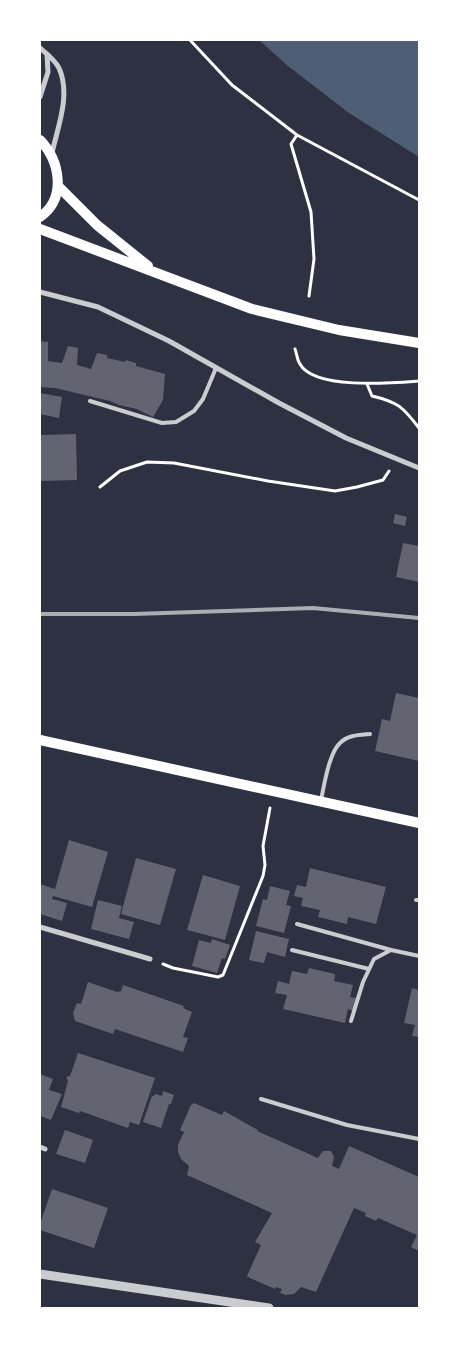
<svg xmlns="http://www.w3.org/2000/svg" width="459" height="1348" font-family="'Golos Text',sans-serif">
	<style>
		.water { fill: #4f5d75 }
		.building { fill: #626471 }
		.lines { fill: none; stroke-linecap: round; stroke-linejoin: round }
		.path { stroke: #fff; stroke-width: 3 }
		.service { stroke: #caccd0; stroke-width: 4 }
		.minor { stroke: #caccd0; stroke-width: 5 }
		.tertiary { stroke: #caccd0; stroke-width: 9 }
		.secondary { stroke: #fff; stroke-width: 10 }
		.rail { stroke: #abadb3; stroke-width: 4 }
	</style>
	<rect width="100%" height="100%" fill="#2d3142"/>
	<path class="water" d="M259,40H419V157L349,113L288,66Z"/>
	<path class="building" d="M40,341L48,342V361L62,363L68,346L78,348L77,365L91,369L97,353L107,355V358L125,362L126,360L136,363V366L165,374L163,400L153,417L137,409L119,405L110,401L55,388L40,387Z
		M40,393L62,397L59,418L40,414Z
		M76,434L77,480L40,481V435Z
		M395,514L407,517L405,526L393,523Z
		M403,543L419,546V582L396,577Z
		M396,693L419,698V761L375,751L382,719L390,721Z
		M69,840L108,852L92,907L53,896L52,899L67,903L62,921L40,914V884L55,889Z
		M136,858L176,869L160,925L121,914Z
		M310,868L386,887L376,924L348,917L347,924L318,917L320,910L301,906L303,898L294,896L297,885L306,887Z
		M203,875L240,886L225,940L187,930Z
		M270,886L290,891L286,905L291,906L284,933L256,926L263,899L267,900Z
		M98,900L122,906L119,918L134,922L129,939L91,929Z
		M256,931L289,939L285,957L267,952L264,963L249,960Z
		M212,939L230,945L225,959L222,958L217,973L192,966L199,940L211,943Z
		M309,968L335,974L334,981L353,985L350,997L356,998L353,1011L348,1009L345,1023L283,1009L287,995L275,993L278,981L289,984L292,971L307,974Z
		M88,982L117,992L121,991L123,985L184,1006L183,1008L192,1012L183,1037L188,1038L183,1052L115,1029L113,1034L75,1021L73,1013L77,1003L81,1004Z
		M412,988L419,990V1037L412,1036L415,1025L404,1023Z
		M78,1053L155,1078L139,1125L130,1122L128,1128L80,1111L79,1113L61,1107L68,1081L66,1077L70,1076Z
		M40,1074L53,1079L49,1090L62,1094L51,1120L40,1116Z
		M163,1091L174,1095L171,1104H169L161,1128L143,1122L152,1096H154L155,1094L162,1096Z
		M194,1103L222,1115L224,1111L258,1130L257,1131L318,1158L323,1151H331L334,1157L332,1166L339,1169L349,1146L419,1177V1251L411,1247L417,1235L378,1218L376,1221L365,1216L366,1213L354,1208L316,1292L301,1287L294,1294L286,1295L280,1293L282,1289L276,1287L275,1289L250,1278L247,1276L261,1245L255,1242L272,1213L187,1175L189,1166L181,1159L178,1152V1145L184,1132L180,1130L191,1105Z
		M65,1130L93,1140L85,1163L56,1154Z
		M52,1189L108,1208L94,1248L40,1230V1224Z"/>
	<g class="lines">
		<path class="path" d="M190,40L232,85L297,135L419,200
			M297,135L291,144L311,212L314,259L309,296
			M295,349C297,354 297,360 300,364C314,390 393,383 419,381
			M367,384L372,396C398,402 403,407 419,428
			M100,487L120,471L147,462L174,463L268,481L335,491L357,487L383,480L389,471
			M163,964L173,968L218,977L223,975L263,876L265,865L263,846L270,808"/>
		<path class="service" d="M90,401L162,423L176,422L194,411L203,399L216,368
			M321,800C324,786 329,753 340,743C348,735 359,735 370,734
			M416,900H419
			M297,924L391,950
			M292,950L369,969
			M351,1021L363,982L374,959L391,950L419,956
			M261,1099L347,1125L419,1139"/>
		<path class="minor" d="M40,48C46,53 55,60 59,68C71,95 58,126 52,153
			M40,97L48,72L47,55
			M40,292L98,307L169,341L279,403L346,438L419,468
			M40,927L150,959
			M40,1147L45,1149"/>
		<path class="tertiary" d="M40,1274L269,1308"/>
		<path class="secondary" d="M40,140C60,161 67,198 40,217
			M58,186L97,225L148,266
			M40,229L252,309L339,330L419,343
			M40,740L419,823"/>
		<path class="rail" d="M40,614H134L313,608L419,618"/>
	</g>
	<rect width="459" height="1348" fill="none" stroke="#ffffff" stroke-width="82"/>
</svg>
